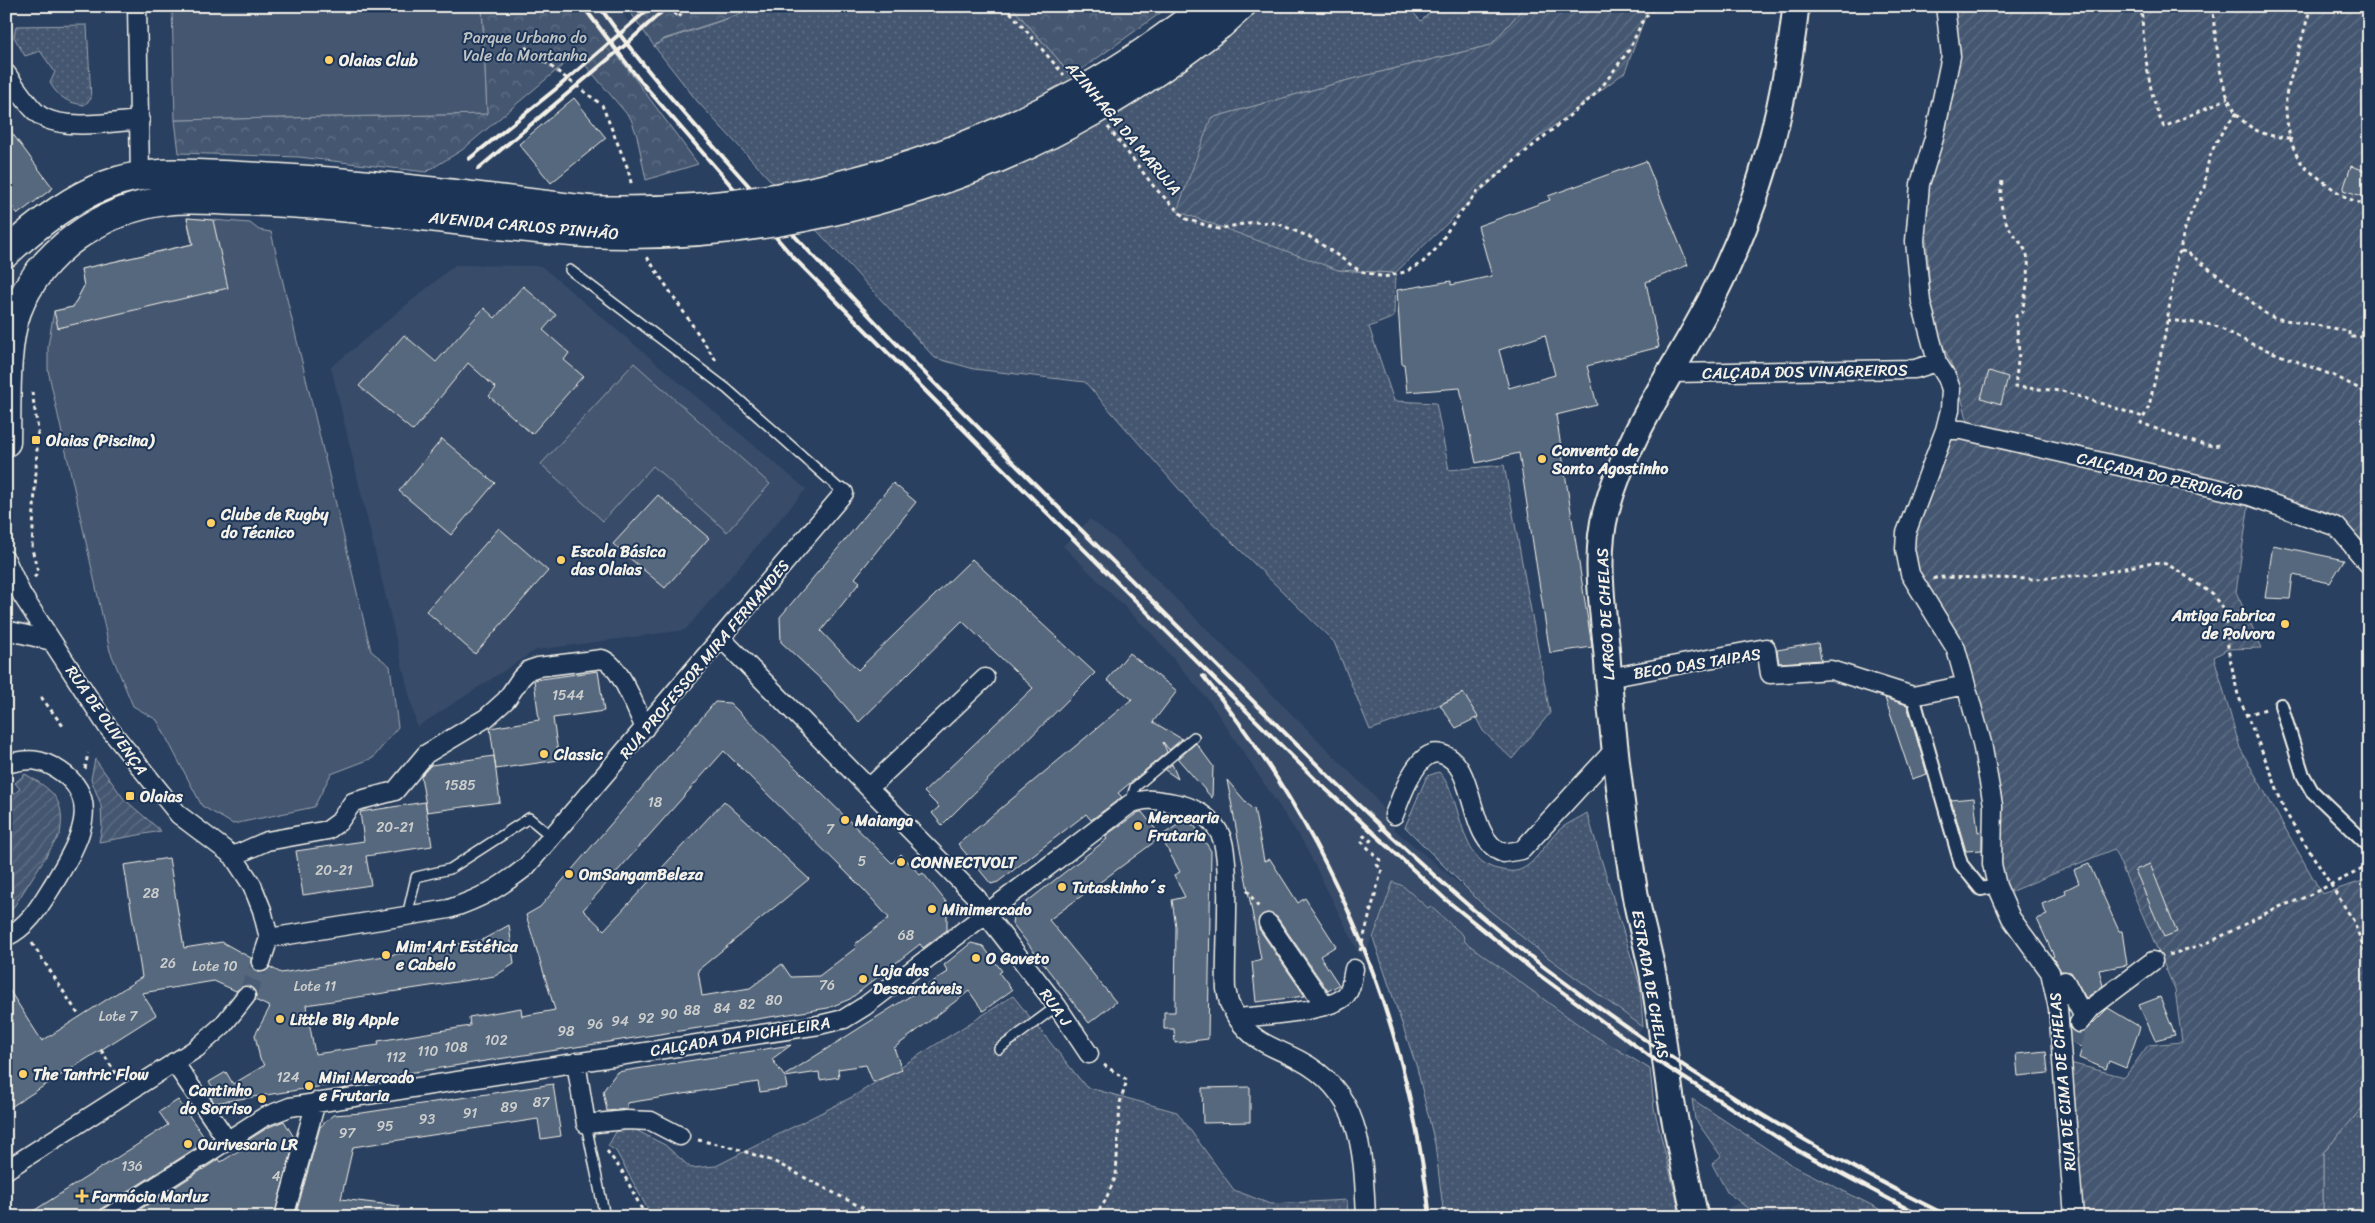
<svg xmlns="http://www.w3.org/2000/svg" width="2375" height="1223" font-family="Sriracha,sans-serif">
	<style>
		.built { fill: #374c69 }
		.grass { fill: url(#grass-dots); stroke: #9ca4ac }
		.park { fill: url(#park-crowns); stroke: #9ca4ac }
		.garden { fill: url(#garden-furrows); stroke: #9ca4ac }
		.pitch { fill: #445771; stroke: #9ca4ac }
		.building { fill: #56677d; stroke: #f4f1e8; fill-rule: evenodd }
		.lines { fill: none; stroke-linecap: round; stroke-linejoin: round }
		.minor-tunnel { stroke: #485b74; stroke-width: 18; stroke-dasharray: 18 9; stroke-linecap: butt }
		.service-casing { stroke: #f4f1e8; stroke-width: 12 }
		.pedestrian-casing { stroke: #f4f1e8; stroke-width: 16 }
		.minor-casing { stroke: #f4f1e8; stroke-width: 21 }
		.secondary-casing { stroke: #f4f1e8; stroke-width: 29 }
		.primary-casing { stroke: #f4f1e8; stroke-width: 31 }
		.path { stroke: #f4f1e8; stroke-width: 3; stroke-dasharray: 4 4; stroke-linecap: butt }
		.service { stroke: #1d3557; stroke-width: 9 }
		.pedestrian { stroke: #1d3557; stroke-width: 12 }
		.minor { stroke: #1d3557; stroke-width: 18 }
		.secondary { stroke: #1d3557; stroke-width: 25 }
		.primary { stroke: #1d3557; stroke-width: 28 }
		.rail { stroke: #f4f1e8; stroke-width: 4 }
		.primary-bridge-casing { stroke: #f4f1e8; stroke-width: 31; stroke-linecap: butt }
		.primary-bridge { stroke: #1d3557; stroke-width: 28 }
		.poi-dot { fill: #ffd166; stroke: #1d3557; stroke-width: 2 }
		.labels { text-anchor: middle; stroke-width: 4; stroke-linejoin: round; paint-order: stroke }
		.number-label { font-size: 14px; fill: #cccecd }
		.park-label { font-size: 16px; fill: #bfc3c4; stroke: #1d3557 }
		.poi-label { font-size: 16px; font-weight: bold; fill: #f4f1e8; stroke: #1d3557; text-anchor: start }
		.street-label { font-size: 16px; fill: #f4f1e8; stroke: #1d3557 }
	</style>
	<defs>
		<pattern id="grass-dots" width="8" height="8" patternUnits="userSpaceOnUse" patternTransform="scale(1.25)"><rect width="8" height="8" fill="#445771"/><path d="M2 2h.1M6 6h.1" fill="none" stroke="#607085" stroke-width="1.8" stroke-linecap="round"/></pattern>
		<pattern id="park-crowns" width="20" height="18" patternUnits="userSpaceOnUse" patternTransform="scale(1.25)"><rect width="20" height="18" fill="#445771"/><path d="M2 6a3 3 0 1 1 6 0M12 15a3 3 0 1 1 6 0" fill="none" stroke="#607085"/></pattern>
		<pattern id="garden-furrows" width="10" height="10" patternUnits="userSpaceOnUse" patternTransform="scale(1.25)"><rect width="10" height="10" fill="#445771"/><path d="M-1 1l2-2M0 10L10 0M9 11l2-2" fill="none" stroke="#607085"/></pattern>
	</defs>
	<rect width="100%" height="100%" fill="#2a4060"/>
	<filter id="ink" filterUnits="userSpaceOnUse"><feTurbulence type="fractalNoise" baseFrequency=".02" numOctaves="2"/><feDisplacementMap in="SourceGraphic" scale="10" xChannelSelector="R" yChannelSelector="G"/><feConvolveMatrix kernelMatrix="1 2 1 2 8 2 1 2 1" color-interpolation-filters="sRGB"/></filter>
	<g filter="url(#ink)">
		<path class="built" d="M581,6H618L635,32L614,51Z
			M455,265L541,266L806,489L685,630L536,650L417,727L331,367Z
			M1090,519L1116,539L1375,797L1395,830L1542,953L1643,1027L1625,1053L1590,1033L1465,942L1463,935L1403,886L1392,883L1363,961L1303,842L1210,702L1154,636L1063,546Z
			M1740,1202L1759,1217H1711Z"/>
		<path class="grass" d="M765,6H1011L1057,58L1102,119L1226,36L1264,6H1407L1421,21L1437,6H1525L1491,45L1352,79L1211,118L1338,270L1395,273L1394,317L1369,327L1394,401L1436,403L1449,470L1504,465L1550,713L1512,759L1483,731L1463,693L1436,706L1370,730L1334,642L1186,497L1085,382L974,369L935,358L697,101L654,46L664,40Z
			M87,25L91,99L84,105C68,103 58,97 50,83L55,72L40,51L25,56L14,37L16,26Z
			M1439,772C1465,800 1456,864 1502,870C1513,872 1518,872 1527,866C1537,859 1548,841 1558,831C1565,824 1578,819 1587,813L1640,986L1643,1027L1542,953L1484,906L1405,827L1427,776Z
			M1393,882L1403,886L1428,908L1430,906L1463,935L1465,942L1590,1033L1650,1069L1654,1108L1681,1217H1444L1435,1144L1417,1068L1373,938Z
			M1013,996L1086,1087L1177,1112L1234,1190L1270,1204L1347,1200L1348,1217H652L616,1151L608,1146L616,1132L632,1128L665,1145L691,1168L716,1166L854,1096Z
			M1692,1099L1790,1164L1895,1217H1759L1727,1192L1712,1164L1721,1156L1695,1119Z
			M2369,1100V1217H2323V1153Z"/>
		<path class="park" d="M482,6H581L698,164L646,180L637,136L631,119L576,54L462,150L426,172L299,157L179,153L175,120L487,114Z
			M626,6H765L664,39L654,46Z
			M1011,6H1170L1071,77L1057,58Z"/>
		<path class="garden" d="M1525,6H1649L1625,72L1535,140L1395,273L1338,270L1177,211L1211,118L1352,79L1491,45Z
			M1950,6H2369V547L2347,525L2081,447L1988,429L1968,422L1953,368L1942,343L1931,305L1926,232L1923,231Z
			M1945,430L2250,496L2236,592L2262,648L2228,649L2214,657L2240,748L2322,894L2369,879V1100L2323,1153V1217H2074L2062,1061L2125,1077L2148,1045L2182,1042L2175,990L2114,849L2007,893L1997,861L1965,685L1906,562Z
			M95,759L124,799L161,831L99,842L102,827L101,805L91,779Z
			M25,774C53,790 66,800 60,834L15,905L6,916V800L20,789L15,783Z"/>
		<path class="pitch" d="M172,6H482L487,114L175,120Z
			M187,218L250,223L259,230L271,232L371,651L390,666L398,727L373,758L331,774L314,807L233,824L202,806L157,720L133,706L110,651L48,370V346L54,311L73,307L84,286L81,269L192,244Z
			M634,363L770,484L727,532L653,466L603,521L541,464Z"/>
		<path class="building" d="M574,98L606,138L551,183L519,144Z
			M6,125L53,188L18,214L6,199Z
			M1646,161L1688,265L1646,282L1659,347L1587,366L1597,405L1556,415L1592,647L1550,653L1519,453L1476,463L1460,388L1407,392L1404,364H1402L1397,290L1451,281V285L1492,276L1478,226L1550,200L1548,196ZM1545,335L1555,375L1509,388L1499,350Z
			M2351,166L2369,172V198L2343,190Z
			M187,218L213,220L228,288L58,328L54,311L73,307L84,286L81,269L193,244Z
			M523,286L556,315L543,330L569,353L564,360L583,376L532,434L489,396L496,388L468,363L413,431L359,386L404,335L436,362L484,308L495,318Z
			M1989,371L2008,377L2001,404L1981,398Z
			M442,439L495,483L451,535L399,491Z
			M893,483L916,502L855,578L860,582L821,631L858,670L972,559L1095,673L942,825L932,813L939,807L924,792L1033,688L962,621L859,722L827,685L781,642L780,617Z
			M658,495L709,538L665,588L613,544Z
			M499,528L548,571L475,654L426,611Z
			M2273,545L2344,560L2330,583L2293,575L2290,599L2265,598Z
			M1818,643L1821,660L1779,663L1777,650Z
			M1129,653L1177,691L1153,722L1182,739L1169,750L1163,742L1167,752L1118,793L1122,797L1091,820L1086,814L998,882L991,884L958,844L1132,699L1107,680Z
			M598,671L604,711L553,718L559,760L496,769L490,728L539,720L534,680Z
			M1463,693L1478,717L1456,728L1440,705Z
			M1885,698L1907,705L1927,774L1912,779Z
			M715,702L730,703L892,863L901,854L920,875L923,873L947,903V930L923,948L920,944L850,999L828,1008L214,1103L211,1097L217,1093L209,1082L226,1072L233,1084L265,1065L260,1059L255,1035L270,1007L255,1000L256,993L252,987L243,986L236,991L214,981L142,993L156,1015L6,1110V985L42,1041L142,977L124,865L169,858L184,948L222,942L251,958V965L258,972H264L270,967L281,973L482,940L509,925L514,964L495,976L306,1005L315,1054L379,1045L378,1041L470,1026L469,1017L521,1008L522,1016L555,1010L526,915L540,907ZM724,751L864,890L889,918L855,944L857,947L819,976L791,977L782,964L750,988L702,996L698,970L809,879L724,801L604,930L583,910Z
			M1196,743L1213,766L1212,798L1178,759Z
			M494,756L500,802L427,812L421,776L431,765Z
			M1172,764L1178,779L1165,770Z
			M1227,780L1252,809L1254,808L1264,861L1270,859L1298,903L1305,898L1336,946L1320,956L1339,985L1328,991L1277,917L1267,913L1259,918V929L1305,996L1256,1002L1252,962L1261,959Z
			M1974,798L1978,832L1982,831V850L1966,851L1951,800Z
			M425,802L432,846L366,856L371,885L303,895L296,851L364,841L360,812Z
			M1139,812H1142L1161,836L1182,822L1194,825L1211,851L1208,1039L1175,1043L1174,1029H1164V1012H1175L1176,927L1172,900L1185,897L1174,875L1180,872L1161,837L1049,920L1116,1002L1089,1023L1012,923L1014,912L1107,839L1105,836Z
			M2089,864L2119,931H2122L2127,965L2099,970L2103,986L2086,998L2071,972L2061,971L2052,957L2054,956L2037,919L2047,915L2042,904L2066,894L2065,890L2079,883L2074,870Z
			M2150,864L2177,932L2164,937L2135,870Z
			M971,943L983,946L1002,971L999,973L1012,990L983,1011L969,991L894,1048L902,1070L873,1082L866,1065L838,1069L839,1077L820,1080L819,1072L785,1077L787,1088L760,1092L758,1082L627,1103V1109L607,1111L603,1091L617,1072L791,1045L772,1059L784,1076L948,972L944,965Z
			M2160,997L2175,1035L2155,1040L2139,1005Z
			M2108,1008L2140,1027L2126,1068L2109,1061L2106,1069L2079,1058L2082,1048L2071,1041L2070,1028L2077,1033H2083Z
			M2046,1051L2048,1073L2018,1076L2016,1054Z
			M553,1084L561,1136L541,1139L538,1119L353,1147L341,1199L399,1206L398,1217H295L320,1127L333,1115L362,1113Z
			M1250,1087V1122L1203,1123L1202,1088Z
			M178,1100L207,1141L102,1208L97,1217H24L168,1125L159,1112Z
			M284,1121L295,1139L274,1217H128L219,1159L221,1162L251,1143L248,1140L269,1127Z"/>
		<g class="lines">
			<path class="minor-tunnel" d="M246,996L261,962
				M2072,1043L2079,1023"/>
			<g class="service-casing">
				<path id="service" d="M570,270L727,389L844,493
					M1130,803L1135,787L1194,737
					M407,916L416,877L450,869L529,818L552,837
					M999,1049L1057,1006
					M586,1124L605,1217"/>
			</g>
			<g class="pedestrian-casing">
				<path id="pedestrian" d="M1913,696L1961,864L1981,889L1997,886
					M2281,705L2303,775L2312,791L2369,846"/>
			</g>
			<g class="minor-casing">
				<path id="minor" d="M137,6L140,175
					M1945,6L1951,56L1934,138L1920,184L1915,241L1921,302L1937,362L1947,378L1951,389L1950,410L1945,430L1906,533L1905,549L1910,574L1956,649L1982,743L1993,805L1992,864L1997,886L2011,918L2050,972L2058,1008L2074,1217
					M6,73C16,87 25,102 37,113C58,132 113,122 140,120
					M1672,373L1915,369L1937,362
					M1945,430H1962L2250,496L2337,527L2369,565
					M6,560L22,595L107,726L179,815L233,856L252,885L262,910L269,938
					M6,630L52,641
					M721,638L977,898L985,913L1057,1006L1089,1054
					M1608,678L1766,648L1770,674L1831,670L1913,696L1965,685
					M6,764C28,758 41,758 60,771C105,801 76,846 56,880C42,902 31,925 6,937
					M869,788L985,678
					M1394,815C1401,798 1417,747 1441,754C1478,763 1465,838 1503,853L1522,850L1614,750
					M233,856L267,841L328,830L339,822L353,802L395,791L426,754L486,718L506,700L521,678L529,670L538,667L602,659C621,665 636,710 645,728
					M1268,923L1325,1006
					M269,938L449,909C482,898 499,888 526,867L844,493
					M261,962L269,938
					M2065,981L2084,1017
					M1237,1018C1255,1044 1273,1046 1299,1060C1363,1093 1363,1154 1366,1217
					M2079,1023L2092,1007L2153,961
					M174,1062L227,1140
					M576,1062L586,1124L626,1120L651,1121L680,1136
					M6,1170L197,1048L223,1025L246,996
					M108,1217L264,1117L290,1107L819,1025L844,1019L865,1006L1130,804C1148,797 1155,800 1174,803C1193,806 1211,817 1220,834C1233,858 1224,956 1226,989L1229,1003L1237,1018C1259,1016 1332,1012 1346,995C1352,988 1352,977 1354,969
					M284,1217L316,1102"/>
			</g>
			<g class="secondary-casing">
				<path id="secondary" d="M1695,1217C1687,1178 1678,1138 1671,1099C1665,1059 1661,1020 1654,980C1649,951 1640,923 1635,894C1622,815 1612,735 1607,655C1603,608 1594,557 1606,511C1627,433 1677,367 1713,296C1759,207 1785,106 1796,6"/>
			</g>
			<g class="primary-casing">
				<path id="primary" d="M1220,25L1241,6
					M6,253C35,226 70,199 106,185C148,168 197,174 241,176C358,181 473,196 588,210
					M6,442C7,404 4,346 17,311C40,251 103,209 165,201C190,197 217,201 241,201C357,203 472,226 587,233"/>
			</g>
			<path class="path" d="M670,6L678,18L689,6
				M1005,6L1064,75
				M2141,6C2144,43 2147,94 2164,127L2228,98
				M2214,6C2212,22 2216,33 2217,48C2223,98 2234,136 2291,138
				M2311,6L2286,95C2285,118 2289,151 2306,168C2313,174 2321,179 2328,185C2341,195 2352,202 2369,205
				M525,47L602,105L628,169L632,187
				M2237,113C2222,129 2209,151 2206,173C2205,178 2206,183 2205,189C2196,196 2179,239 2181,251L2187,252L2244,295L2263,312L2274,318L2349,331V337H2369
				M1108,127L1155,188L1186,219L1218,229L1253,222L1276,223L1312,238L1360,271L1384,277L1405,272L1422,263L1437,248L1450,227L1477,192L1598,92L1629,50L1643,20L1651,11L1659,6
				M2002,181C1999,198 2001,215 2010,229C2016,238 2024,245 2027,255C2031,271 2025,296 2022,312L2016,316L2019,353L2015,387L2062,391L2143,417
				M6,213L9,221
				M2181,251L2177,255L2165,335L2149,406L2141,423C2156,428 2209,452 2221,444
				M647,257L717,362
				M2167,320L2213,325L2254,345L2337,377L2369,394
				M32,392L38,430L32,549L38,572L34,578
				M1933,579L1938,577L2036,579L2097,574L2153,562L2166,564L2177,570L2212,594L2224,610L2227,622L2228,649L2238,695L2272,775L2284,810L2353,920L2369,961
				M41,697L63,726
				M2246,715L2266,709
				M85,769L88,753
				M1247,890L1259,908
				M32,943L80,1017
				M1360,951L1382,869L1377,865L1380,860L1361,841L1364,836L1370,841L1382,828
				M2169,955L2212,941L2276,908L2301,899L2369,866
				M101,1050L118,1077
				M698,1140L731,1147L773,1161L880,1217
				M607,1151L622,1171L646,1217
				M1094,1217L1104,1203L1116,1176L1120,1103L1127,1080L1104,1065"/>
			<use href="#service" class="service"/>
			<use href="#pedestrian" class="pedestrian"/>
			<use href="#minor" class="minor"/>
			<use href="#secondary" class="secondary"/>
			<use href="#primary" class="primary"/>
			<path class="rail" d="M583,6L637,77L794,258L985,451L1316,780L1445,899L1538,974L1648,1055L1797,1150L1923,1217
				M599,6C641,66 691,121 740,176C836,283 936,386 1038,487C1114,563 1190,638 1266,714C1354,802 1445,891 1544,967C1670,1063 1807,1147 1950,1217
				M469,159L557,88L652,6
				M478,169L624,46L668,6
				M1203,676C1333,836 1406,1012 1430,1217"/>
			<g class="primary-bridge-casing">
				<path id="primary-bridge" d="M588,210C761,216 930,175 1081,91C1125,67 1166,37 1206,7
					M587,233C762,241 943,197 1095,110C1139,85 1180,56 1220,25"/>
			</g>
			<use href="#primary-bridge" class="primary-bridge"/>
		</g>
	</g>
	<g class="poi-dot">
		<circle cx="329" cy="60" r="5"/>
		<rect x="31" y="435" width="10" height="10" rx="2.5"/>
		<circle cx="1542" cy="459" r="5"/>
		<circle cx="211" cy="523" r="5"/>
		<circle cx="561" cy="560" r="5"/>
		<circle cx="2285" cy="624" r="5"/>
		<circle cx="544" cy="754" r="5"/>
		<rect x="125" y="791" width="10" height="10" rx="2.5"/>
		<circle cx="845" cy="820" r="5"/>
		<circle cx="1138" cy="826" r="5"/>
		<circle cx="901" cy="862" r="5"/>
		<circle cx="569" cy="874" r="5"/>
		<circle cx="1062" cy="887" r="5"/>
		<circle cx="932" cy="909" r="5"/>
		<circle cx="386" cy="955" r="5"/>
		<circle cx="976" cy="958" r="5"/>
		<circle cx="863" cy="979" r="5"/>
		<circle cx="280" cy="1019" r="5"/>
		<circle cx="23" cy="1074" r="5"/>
		<circle cx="309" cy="1086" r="5"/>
		<circle cx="262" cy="1099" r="5"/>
		<circle cx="188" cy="1144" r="5"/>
		<path d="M79.5 1188.5h5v5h5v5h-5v5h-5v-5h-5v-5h5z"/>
	</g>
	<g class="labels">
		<g class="number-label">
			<text x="568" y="700">1544</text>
			<text x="460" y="790">1585</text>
			<text x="655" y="807">18</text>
			<text x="395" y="832">20-21</text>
			<text x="830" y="834">7</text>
			<text x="862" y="866">5</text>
			<text x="334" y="875">20-21</text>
			<text x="151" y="898">28</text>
			<text x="906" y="940">68</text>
			<text x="168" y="968">26</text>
			<text x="215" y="971">Lote 10</text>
			<text x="827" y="990">76</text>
			<text x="315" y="991">Lote 11</text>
			<text x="774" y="1005">80</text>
			<text x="747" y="1009">82</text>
			<text x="722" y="1013">84</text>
			<text x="692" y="1015">88</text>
			<text x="669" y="1019">90</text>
			<text x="118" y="1021">Lote 7</text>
			<text x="646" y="1023">92</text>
			<text x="620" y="1026">94</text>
			<text x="595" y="1029">96</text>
			<text x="566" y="1036">98</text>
			<text x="496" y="1045">102</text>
			<text x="456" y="1052">108</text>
			<text x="428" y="1056">110</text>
			<text x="396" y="1062">112</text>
			<text x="288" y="1082">124</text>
			<text x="541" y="1107">87</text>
			<text x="509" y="1112">89</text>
			<text x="470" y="1118">91</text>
			<text x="427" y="1124">93</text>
			<text x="385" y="1131">95</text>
			<text x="347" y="1138">97</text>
			<text x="132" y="1171">136</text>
			<text x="276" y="1181">4</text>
		</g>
		<g class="park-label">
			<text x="525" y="43">Parque Urbano do<tspan x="525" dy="18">Vale da Montanha</tspan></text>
		</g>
		<g class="poi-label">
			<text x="339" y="66">Olaias Club</text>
			<text x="46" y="446">Olaias (Piscina)</text>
			<text x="1552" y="456">Convento de<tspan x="1552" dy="18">Santo Agostinho</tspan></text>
			<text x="221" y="520">Clube de Rugby<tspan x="221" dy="18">do Técnico</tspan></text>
			<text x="571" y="557">Escola Básica<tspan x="571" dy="18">das Olaias</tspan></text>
			<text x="2275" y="621" text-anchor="end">Antiga Fabrica<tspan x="2275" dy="18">de Polvora</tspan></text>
			<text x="554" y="760">Classic</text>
			<text x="140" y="802">Olaias</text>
			<text x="1148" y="823">Mercearia<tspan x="1148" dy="18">Frutaria</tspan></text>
			<text x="855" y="826">Maianga</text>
			<text x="911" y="868">CONNECTVOLT</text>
			<text x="579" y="880">OmSangamBeleza</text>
			<text x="1072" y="893">Tutaskinho´s</text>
			<text x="942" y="915">Minimercado</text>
			<text x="396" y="952">Mim'Art Estética<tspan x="396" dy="18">e Cabelo</tspan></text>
			<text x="986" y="964">O Gaveto</text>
			<text x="873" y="976">Loja dos<tspan x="873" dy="18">Descartáveis</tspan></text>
			<text x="290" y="1025">Little Big Apple</text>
			<text x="33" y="1080">The Tantric Flow</text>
			<text x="319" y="1083">Mini Mercado<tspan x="319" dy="18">e Frutaria</tspan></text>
			<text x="252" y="1096" text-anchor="end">Cantinho<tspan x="252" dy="18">do Sorriso</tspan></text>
			<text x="198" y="1150">Ourivesaria LR</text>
			<text x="92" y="1202">Farmácia Marluz</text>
		</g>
		<g class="street-label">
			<text transform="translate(1124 128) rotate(50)" y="6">AZINHAGA DA MARUJA</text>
			<text transform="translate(524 225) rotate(5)" y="6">AVENIDA CARLOS PINHÃO</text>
			<text transform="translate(1805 371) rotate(-1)" y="6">CALÇADA DOS VINAGREIROS</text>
			<text transform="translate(2160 476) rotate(13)" y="6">CALÇADA DO PERDIGÃO</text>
			<text transform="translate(1605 614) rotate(-93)" y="6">LARGO DE CHELAS</text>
			<text transform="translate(704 659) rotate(-50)" y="6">RUA PROFESSOR MIRA FERNANDES</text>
			<text transform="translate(1697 663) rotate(-9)" y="6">BECO DAS TAIPAS</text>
			<text transform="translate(107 720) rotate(55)" y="6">RUA DE OLIVENÇA</text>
			<text transform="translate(1651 984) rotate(80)" y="6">ESTRADA DE CHELAS</text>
			<text transform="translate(1056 1007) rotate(54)" y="6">RUA J</text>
			<text transform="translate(740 1036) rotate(-9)" y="6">CALÇADA DA PICHELEIRA</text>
			<text transform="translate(2062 1082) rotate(-95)" y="6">RUA DE CIMA DE CHELAS</text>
		</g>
	</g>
	<rect width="2375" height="1223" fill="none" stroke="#1d3557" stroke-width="25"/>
	<rect x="12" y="12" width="2350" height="1198" fill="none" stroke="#f4f1e8" stroke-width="2" filter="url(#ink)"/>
</svg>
